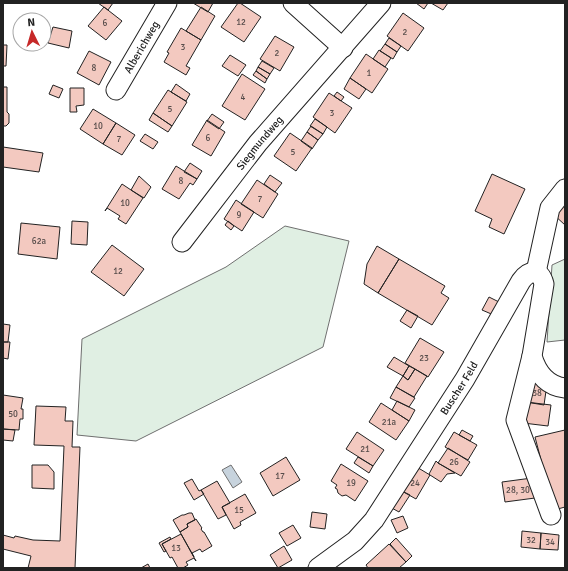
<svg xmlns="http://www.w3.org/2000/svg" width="568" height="571" font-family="Signika,sans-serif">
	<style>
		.green { fill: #e0efe3; stroke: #6f6f6f }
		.water { fill: #c7d3dd; stroke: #6f6f6f }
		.building { fill: #f3c9c0; stroke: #222 }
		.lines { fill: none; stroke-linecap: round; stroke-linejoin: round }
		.minor-casing { stroke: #222; stroke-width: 21 }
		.minor { stroke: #fff; stroke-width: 19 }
		.labels { text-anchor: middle; stroke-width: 3; stroke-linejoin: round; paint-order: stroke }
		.number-label { font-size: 9px; fill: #564c4a }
		.street-label { font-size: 11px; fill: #222; stroke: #fff }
	</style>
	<rect width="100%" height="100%" fill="#fff"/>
	<path class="green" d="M285,226L349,241L323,347L136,441L77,435L82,339L226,267Z
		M565,259V340L547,342L552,265Z"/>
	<path class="water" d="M231,465L242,482L233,488L222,470Z"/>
	<path class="building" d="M98,3H113L108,10Z
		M193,3H213L208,12Z
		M238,3H240L261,17L244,42L221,27Z
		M416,3H428L424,9Z
		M431,3H448L443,10Z
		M104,7L122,21L106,40L88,26Z
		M201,7L215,16L201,40L186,31Z
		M403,13L424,28L408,51L387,36Z
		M53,27L72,31L69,48L48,43Z
		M181,28L201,40L186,66L190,68L186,75L164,62L169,53L167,52Z
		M275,36L294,47L280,71L260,59Z
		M389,38L401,46L397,52L385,44Z
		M385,44L397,52L393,59L380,51Z
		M3,45H7L6,66H3Z
		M379,50L391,58L385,67L373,59Z
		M89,51L111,62L99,85L77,73Z
		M366,54L388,69L372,93L350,78Z
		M230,55L246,65L238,76L222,66Z
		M262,61L274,68L270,74L258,67Z
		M258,67L270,74L267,79L256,71Z
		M256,71L267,79L265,83L253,75Z
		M242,74L265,89L245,120L222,106Z
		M350,78L366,89L359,99L344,89Z
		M176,84L190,94L186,101L171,92Z
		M53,85L63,89L59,98L49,94Z
		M3,87H7V112L9,114V123L6,126H3Z
		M70,88H84V105L76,106L77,112H70Z
		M168,90L187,102L172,126L153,113Z
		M337,92L344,97L341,101L334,96Z
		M329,93L352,108L335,133L313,117Z
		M93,109L116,123L103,144L80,129Z
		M153,113L172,126L168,132L149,120Z
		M212,114L224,122L219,129L207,121Z
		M315,119L327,127L323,134L310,126Z
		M207,120L225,132L211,156L192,145Z
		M116,123L135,135L122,155L103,144Z
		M311,126L323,134L318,140L307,132Z
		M307,132L318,140L312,149L301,141Z
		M290,133L312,148L296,171L274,156Z
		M145,134L158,142L153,149L140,141Z
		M3,147L43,153L39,172L3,167Z
		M190,163L202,171L197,179L184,172Z
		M176,166L197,179L193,185L190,183L179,199L162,189Z
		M492,174L525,189L504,234L489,227L492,219L475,211Z
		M270,175L282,183L275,192L264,184Z
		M139,176L151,187L144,198L131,190Z
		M257,180L278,194L263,218L241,204Z
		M122,184L143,198L126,224L118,219L120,216L107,208L105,211Z
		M236,200L254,212L242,231L224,219Z
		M565,201V225L553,214Z
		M72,221L88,222L87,245L71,244Z
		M228,221L234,226L231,230L225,225Z
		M21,223L60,227L57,259L18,254Z
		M112,245L144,269L124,296L91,272Z
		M377,246L399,259L378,293L364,284L367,264Z
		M399,259L445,286L441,293L449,298L432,325L378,293Z
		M489,297L503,304L496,316L482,310Z
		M407,310L418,316L411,328L400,321Z
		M3,324L10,325L8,342H3Z
		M420,338L444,352L428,377L405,363Z
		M3,342H10L8,359L3,358Z
		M394,357L409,366L403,376L387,367Z
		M409,366L415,369L408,380L403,376Z
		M415,369L427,376L414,397L396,387L403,376L408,380Z
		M529,382L547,384L544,405L526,402Z
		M396,387L415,398L409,407L390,398Z
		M3,395L23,398L21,409H23V419H20L19,430L3,429Z
		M397,401L415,410L409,421L392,410Z
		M526,402L551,405L548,426L523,423Z
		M381,403L409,421L396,440L369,422Z
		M36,406L66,407L65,421H73L72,447H80L75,568H28L31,556L3,549V535L14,538L15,536L33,540L60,541L64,446L34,445Z
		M3,429L15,430L13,441L3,440Z
		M462,430L473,436L470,441L459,435Z
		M565,430V507L554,510L535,437Z
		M357,432L384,450L373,466L346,449Z
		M454,432L477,445L468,460L445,447Z
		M448,448L470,462L461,476L438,463Z
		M286,457L300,480L273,496L260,473Z
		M358,457L373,466L369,473L354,463Z
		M436,461L438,463L455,473L447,474L441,482L430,475L429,474Z
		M341,464L368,481L355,501L346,495L342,496L338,493L337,489L335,488L337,485L331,481Z
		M32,465H48L54,472V489L32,488Z
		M415,466L430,475L416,499L400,490Z
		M532,478L535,498L505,502L502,482Z
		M192,479L199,491L201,490L204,494L194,500L184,483Z
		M217,481L230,503L222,507L226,515L218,519L201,490Z
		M400,490L410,495L399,512L390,507Z
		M245,494L256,513L240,522L241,525L234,529L222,507Z
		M312,512L327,514L325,529L310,527Z
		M189,513H192L195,520L187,524L188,527L180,532L173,520L182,515H184Z
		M403,516L408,528L397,533L391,520Z
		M196,519L202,528L201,529L203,532H204L212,546L202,552L200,549L192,553L194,557L180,532L188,527L187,524Z
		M293,525L301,538L287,546L279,533Z
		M522,531L541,533L540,549L521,547Z
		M541,533L559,535L558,550L540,549Z
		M181,534L196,561L194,558L186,562L188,565L183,568H178L172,557L170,558L162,544Z
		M170,537L171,539L162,544L166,551L164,552L159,543Z
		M396,538L412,556L406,562L390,544Z
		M389,544L406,562L399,568H368L366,565Z
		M284,546L292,560L278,568L270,555Z
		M148,564L150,568H141Z"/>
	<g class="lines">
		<g class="minor-casing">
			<g id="minor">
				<path d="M293,3L343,48"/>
				<path id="s1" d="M116,90L167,3"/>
				<path id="s2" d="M182,242L258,143L381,3"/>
				<path d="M536,272L550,208L565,189"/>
				<path d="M532,356L516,420L551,515"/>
				<path id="s3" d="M318,568L355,541L374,520L465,379L521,281C529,270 540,268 544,284L532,356C537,373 547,386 565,388"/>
			</g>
		</g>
		<use href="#minor" class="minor"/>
	</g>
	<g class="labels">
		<g class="number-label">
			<text x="241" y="25">12</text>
			<text x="105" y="26">6</text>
			<text x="405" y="35">2</text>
			<text x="183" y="50">3</text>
			<text x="277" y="56">2</text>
			<text x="94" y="71">8</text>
			<text x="369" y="76">1</text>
			<text x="243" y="100">4</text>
			<text x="170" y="112">5</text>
			<text x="332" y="116">3</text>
			<text x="98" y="129">10</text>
			<text x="208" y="141">6</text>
			<text x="119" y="142">7</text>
			<text x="293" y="155">5</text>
			<text x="181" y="184">8</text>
			<text x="260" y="202">7</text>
			<text x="125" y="206">10</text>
			<text x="239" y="218">9</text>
			<text x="39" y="244">62a</text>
			<text x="118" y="274">12</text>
			<text x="424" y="361">23</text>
			<text x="537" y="396">38</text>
			<text x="13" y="417">50</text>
			<text x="389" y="425">21a</text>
			<text x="365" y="452">21</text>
			<text x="454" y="465">26</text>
			<text x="280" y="479">17</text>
			<text x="351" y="486">19</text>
			<text x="415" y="486">24</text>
			<text x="518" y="493">28, 30</text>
			<text x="239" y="513">15</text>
			<text x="531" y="543">32</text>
			<text x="550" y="545">34</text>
			<text x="176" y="551">13</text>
		</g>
		<g class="street-label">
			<text dy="4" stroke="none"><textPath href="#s1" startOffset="50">Alberichweg</textPath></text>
			<text dy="4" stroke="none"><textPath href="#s2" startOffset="126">Siegmundweg</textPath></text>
			<text dy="4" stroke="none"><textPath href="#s3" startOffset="231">Buscher Feld</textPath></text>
		</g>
	</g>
	<rect width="568" height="571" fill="none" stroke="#222222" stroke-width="8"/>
	<g transform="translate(32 32) rotate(355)"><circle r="19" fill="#ffffff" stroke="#a7a7a7"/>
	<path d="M0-3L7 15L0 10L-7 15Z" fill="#c62828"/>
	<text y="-6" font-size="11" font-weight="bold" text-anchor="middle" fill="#222222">N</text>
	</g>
</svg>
